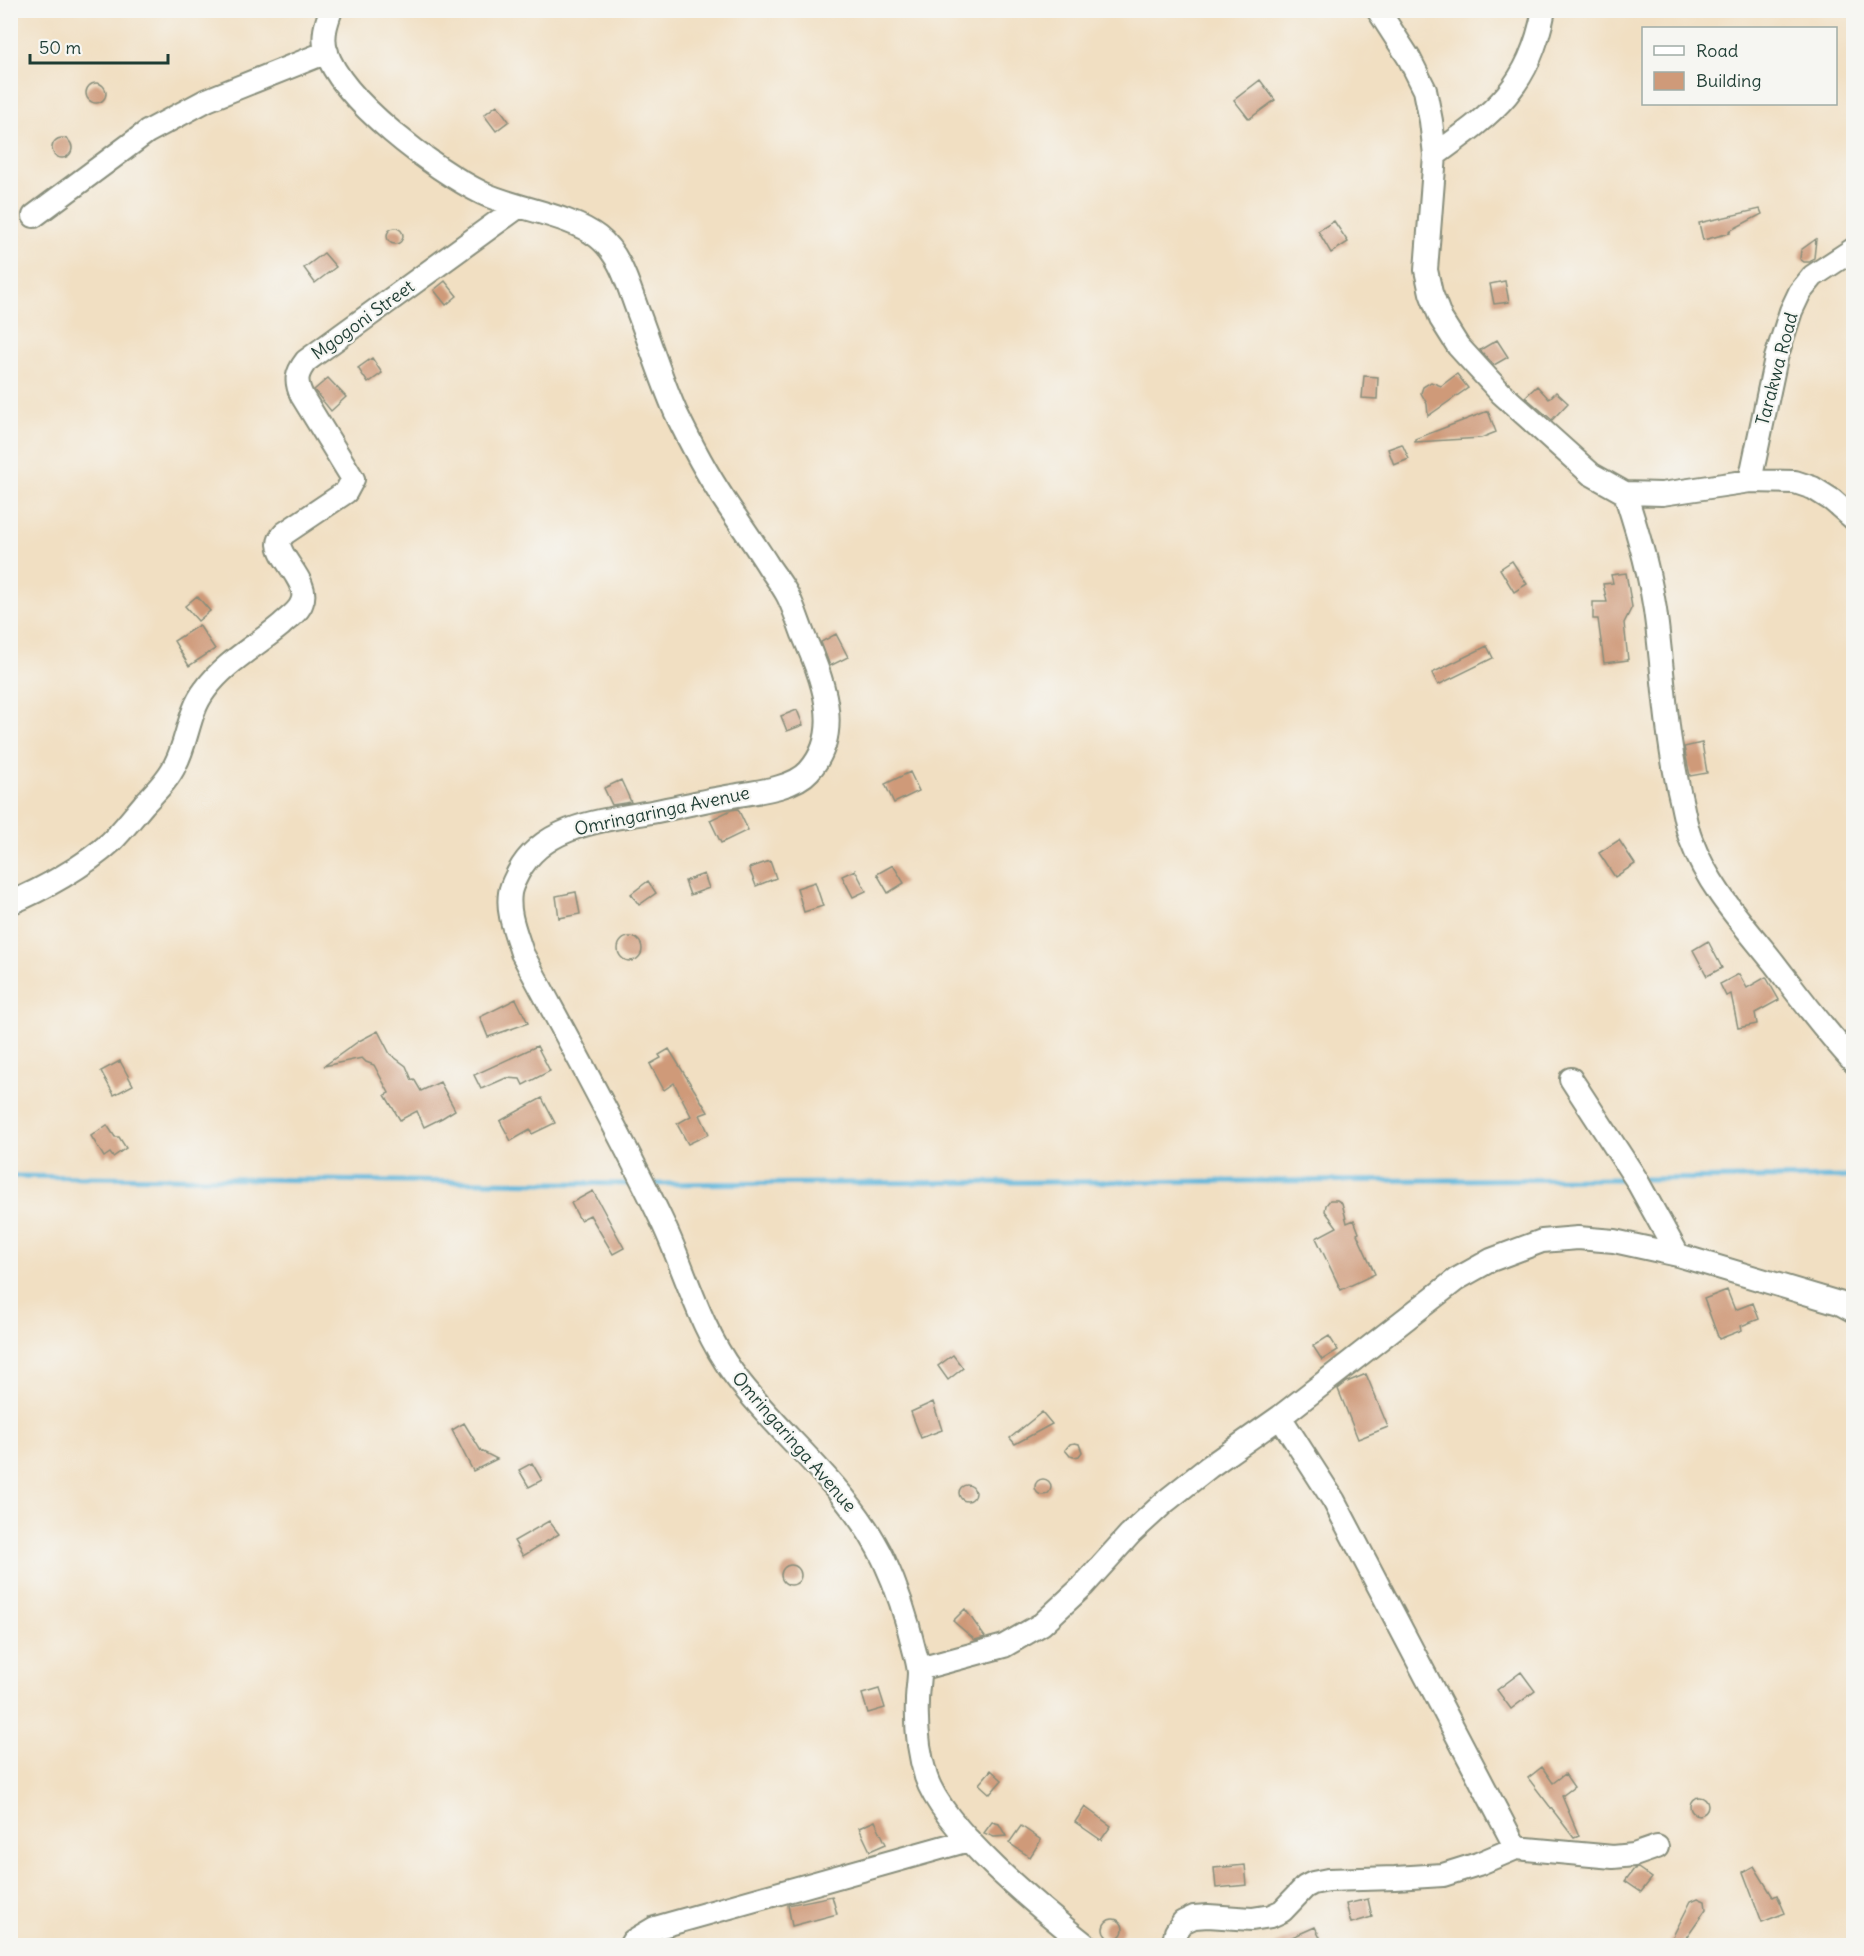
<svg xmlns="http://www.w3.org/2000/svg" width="1864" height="1956" font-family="Delius,sans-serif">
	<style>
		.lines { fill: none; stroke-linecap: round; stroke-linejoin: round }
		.stream { stroke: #5db5da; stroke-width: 5 }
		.building { fill: #cf9a79 }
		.minor-casing { stroke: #888e7b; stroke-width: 26 }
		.minor { stroke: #fff; stroke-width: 22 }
		.labels { text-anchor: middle; stroke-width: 4.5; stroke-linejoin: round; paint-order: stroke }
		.street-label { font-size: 18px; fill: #1f3d34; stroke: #f6f6f2 }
	</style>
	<rect width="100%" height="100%" fill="#f6f6f2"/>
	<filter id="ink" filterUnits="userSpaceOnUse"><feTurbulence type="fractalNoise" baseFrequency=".0167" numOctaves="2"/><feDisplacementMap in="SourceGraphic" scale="12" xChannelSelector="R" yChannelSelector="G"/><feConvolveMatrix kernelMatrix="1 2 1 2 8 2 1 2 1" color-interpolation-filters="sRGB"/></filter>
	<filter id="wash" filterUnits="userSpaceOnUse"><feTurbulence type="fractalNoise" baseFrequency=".008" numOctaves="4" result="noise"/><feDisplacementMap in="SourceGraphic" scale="24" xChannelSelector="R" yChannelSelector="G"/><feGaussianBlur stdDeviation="1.35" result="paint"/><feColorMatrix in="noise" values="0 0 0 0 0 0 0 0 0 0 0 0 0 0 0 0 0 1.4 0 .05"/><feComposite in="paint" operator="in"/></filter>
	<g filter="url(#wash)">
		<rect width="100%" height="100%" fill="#f1dfc2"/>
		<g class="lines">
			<path class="stream" d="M10,1176L636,1184
				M1644,1179L1854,1177
				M651,1184L1629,1179"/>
		</g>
		<g id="blocks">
			<path class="building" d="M1260,80L1275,100L1249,119L1234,100Z
				M86 93a10 10 0 1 1 20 0a10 10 0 1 1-20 0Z
				M497,105L509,121L496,131L484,115Z
				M52 148a10 10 0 1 1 20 0a10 10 0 1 1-20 0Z
				M1760,209L1762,214L1729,231L1730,233L1703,240L1699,223Z
				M1334,221L1348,242L1331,253L1318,231Z
				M387 236a8 8 0 1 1 16 0a8 8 0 1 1-16 0Z
				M1816,239L1814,258L1810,262H1804L1800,259L1801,250Z
				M324,253L336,267L315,283L304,268Z
				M445,281L457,296L446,305L434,290Z
				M1505,281L1509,302L1494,304L1490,284Z
				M1497,340L1508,357L1494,365L1480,350Z
				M372,358L382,373L368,383L358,368Z
				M1457,374L1468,388L1428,416L1427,404L1421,393L1423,387L1431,382L1441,386Z
				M1364,376L1378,377L1377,399L1362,398Z
				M328,378L346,397L331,411L314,390Z
				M1537,386L1549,399L1556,392L1568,403L1552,420L1525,397Z
				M1488,411L1496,432L1481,438L1415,442V439Z
				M1402,444L1409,459L1394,465L1388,449Z
				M1512,561L1527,584L1514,592L1500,569Z
				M1626,573L1632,607L1624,623L1628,660L1604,663L1598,619H1593V602H1607L1603,584L1613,583L1611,575Z
				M197,596L210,611L198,621L185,606Z
				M199,625L215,649L189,666L174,641Z
				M836,634L848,657L830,666L821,642Z
				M1487,646L1493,658L1438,685L1432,673Z
				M797,710L803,725L787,731L781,716Z
				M1702,743L1707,773L1690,776L1684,747Z
				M910,772L919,791L894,803L885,784Z
				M621,780L631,802L612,805L604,788Z
				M738,809L748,830L721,843L710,820L731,810Z
				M1619,840L1635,864L1615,877L1599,853Z
				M770,861L776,878L756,886L749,868Z
				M893,865L904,883L888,893L877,874Z
				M855,870L866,891L853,897L842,876Z
				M704,874L709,888L690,895L685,881Z
				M648,881L656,893L639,905L631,894Z
				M815,882L823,906L804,912L797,888Z
				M576,892L580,914L559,918L556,896Z
				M618 949a12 12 0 1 1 24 0a12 12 0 1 1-24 0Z
				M1708,941L1722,968L1707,976L1693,950Z
				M1739,974L1747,988L1766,977L1779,1000L1755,1013L1757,1024L1738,1028L1731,994L1726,996L1720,984Z
				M516,999L528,1023L488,1037L480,1017Z
				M378,1031L390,1054L406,1066L412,1080L414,1079L421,1091L440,1082L455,1110L442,1118L424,1127L417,1111L400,1120L385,1095L389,1093L374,1065L366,1062L362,1058L324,1066L359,1041Z
				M537,1046L550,1071L523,1085L520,1079L506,1078L481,1089L474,1075Z
				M669,1049L708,1112L700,1115L709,1134L688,1144L677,1124L691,1116L674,1083L664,1090L650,1064L661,1058L659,1055Z
				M120,1061L133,1085L114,1095L101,1071Z
				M542,1098L555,1123L532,1134L530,1130L511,1141L500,1121Z
				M107,1125L115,1137H119L126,1148L113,1157L110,1153L104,1157L91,1136Z
				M593,1191L624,1248L613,1254L590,1215L580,1220L571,1203Z
				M1330,1200H1337L1342,1203L1347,1223L1354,1220L1359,1233L1357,1234L1375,1274L1341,1290L1316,1238L1337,1227L1325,1211L1326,1205Z
				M1727,1290L1735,1310L1753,1303L1759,1319L1741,1326L1742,1330L1719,1339L1704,1299Z
				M1329,1336L1338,1350L1322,1360L1313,1346Z
				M953,1355L963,1368L948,1380L938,1366Z
				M1366,1374L1388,1427L1358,1439L1338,1389L1347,1382Z
				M933,1402L942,1430L921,1438L911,1412Z
				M1042,1412L1052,1424L1015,1444L1010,1438Z
				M464,1423L481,1451L497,1459L473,1471L452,1430Z
				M1075,1443L1079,1444L1082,1452L1079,1456L1074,1457L1070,1456L1065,1450L1070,1444Z
				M532,1463L542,1480L529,1487L519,1470Z
				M1035 1487a8 8 0 1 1 16 0a8 8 0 1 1-16 0Z
				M959 1493a8 8 0 1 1 16 0a8 8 0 1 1-16 0Z
				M549,1521L559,1534L523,1556L514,1541Z
				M781 1575a10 10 0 1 1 20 0a10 10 0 1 1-20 0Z
				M965,1609L985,1637L975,1640L953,1621Z
				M1521,1672L1535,1691L1511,1709L1497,1690Z
				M879,1689L885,1708L868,1713L862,1694Z
				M1542,1767L1553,1783L1565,1774L1574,1787L1562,1796L1579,1836L1574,1838L1528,1778Z
				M991,1770L1002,1780L990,1794L979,1784Z
				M1690 1806a9 9 0 1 1 18 0a9 9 0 1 1-18 0Z
				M1085,1807L1111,1826L1101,1840L1075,1822Z
				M875,1821L886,1844L870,1851L859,1828Z
				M992,1822L999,1824L1006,1836L994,1837L984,1833Z
				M1021,1826L1041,1840L1030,1857L1009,1843Z
				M1245,1865L1247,1885L1216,1888L1214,1868Z
				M1754,1866L1773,1897L1777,1895L1785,1913L1762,1922L1743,1872Z
				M1638,1868L1652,1878L1641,1892L1625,1881L1634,1869Z
				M832,1896L837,1914L792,1926L788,1905Z
				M1698,1898L1705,1901L1706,1909L1680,1946H1668L1691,1901Z
				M1368,1899L1372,1917L1351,1923L1346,1904Z
				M1103 1929a10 10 0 1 1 20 0a10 10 0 1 1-20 0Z
				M1315,1927L1322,1941L1313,1946H1272Z"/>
		</g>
	</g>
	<g filter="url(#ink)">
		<use href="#blocks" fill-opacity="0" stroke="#888e7b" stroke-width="1.5"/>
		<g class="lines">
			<g class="minor-casing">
				<path id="minor" d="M331,10C326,24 322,36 326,51C342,101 435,170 482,193C516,209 570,215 598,237C620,254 628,285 637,309C650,343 661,379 676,413C690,442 705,471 723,498C738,521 754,543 769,567C775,576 783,586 788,596C794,608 798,621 803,634C821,676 845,731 809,771C793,789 754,792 732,796C706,800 682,806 657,811C608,820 544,823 518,873C515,879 511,886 510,893C507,914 516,933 522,953C569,1041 618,1129 661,1219C685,1269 699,1327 733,1373C780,1437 849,1486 884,1560C897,1588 907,1619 914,1649C916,1656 918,1664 919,1672C919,1681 917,1691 917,1701C916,1725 919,1754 926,1777C944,1831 1041,1909 1087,1946
					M1378,10L1409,58L1425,90L1431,121L1435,155L1426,270L1431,293L1441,319L1458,346L1501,393L1591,474L1625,493L1662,494L1750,481L1795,482L1813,488L1832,500L1854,519
					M1435,155C1496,111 1529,87 1544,10
					M34,216L147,132L207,100L327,52
					M1750,481L1776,358L1791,311L1800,292L1813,276L1854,249
					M1625,493C1639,536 1652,580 1657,625C1664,684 1667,742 1681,800C1684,813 1686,827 1691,840C1709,888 1743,924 1774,963C1800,997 1825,1031 1854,1062
					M10,903C42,890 86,865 111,842C123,830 133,817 144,804C155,792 168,780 175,765C188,741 188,712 205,690C224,663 256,646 281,625C288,618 299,612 302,602C310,583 281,561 279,544C279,540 282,536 285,533L346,492L353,479L302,396C295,381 296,374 306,361L518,207
					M1571,1079L1636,1179L1678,1255
					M1280,1417L1334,1501L1516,1848
					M919,1669L1004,1646L1042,1624L1083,1586L1130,1534L1166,1501L1209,1467L1280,1417L1457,1279L1491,1260L1542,1241L1578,1238L1614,1241L1678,1255L1839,1303L1854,1311
					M630,1946L633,1941L655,1928L969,1840
					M1173,1946L1176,1932L1183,1922L1194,1917L1208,1916L1252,1919L1271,1916L1282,1911L1305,1887L1313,1883L1328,1880L1395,1878L1443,1875L1478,1864L1516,1848L1613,1857L1634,1855L1657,1847"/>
			</g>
			<use href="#minor" class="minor"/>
		</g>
	</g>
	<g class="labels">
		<g class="street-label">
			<text transform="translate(363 320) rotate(-36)" y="6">Mgogoni Street</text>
			<text transform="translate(1777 369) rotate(-75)" y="6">Tarakwa Road</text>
			<text transform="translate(662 811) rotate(-12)" y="6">Omringaringa Avenue</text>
			<text transform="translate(794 1442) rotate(49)" y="6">Omringaringa Avenue</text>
		</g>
	</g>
	<rect width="1864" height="1956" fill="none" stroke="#f6f6f2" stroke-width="36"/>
	<rect x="1642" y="27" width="195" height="78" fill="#f6f6f2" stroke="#a0aca6" stroke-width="1.5"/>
	<rect x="1654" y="46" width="30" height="9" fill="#ffffff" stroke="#a0aca6" stroke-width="1.5"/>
	<text x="1696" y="57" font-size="18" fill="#1f3d34">Road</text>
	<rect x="1654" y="72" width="30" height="18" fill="#cf9a79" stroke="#a0aca6" stroke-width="1.5"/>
	<text x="1696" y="87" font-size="18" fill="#1f3d34">Building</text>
	<path d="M30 54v9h138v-9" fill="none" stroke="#1f3d34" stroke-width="3"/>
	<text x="39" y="54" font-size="18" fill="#1f3d34" stroke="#f6f6f2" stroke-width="4.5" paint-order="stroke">50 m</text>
</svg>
